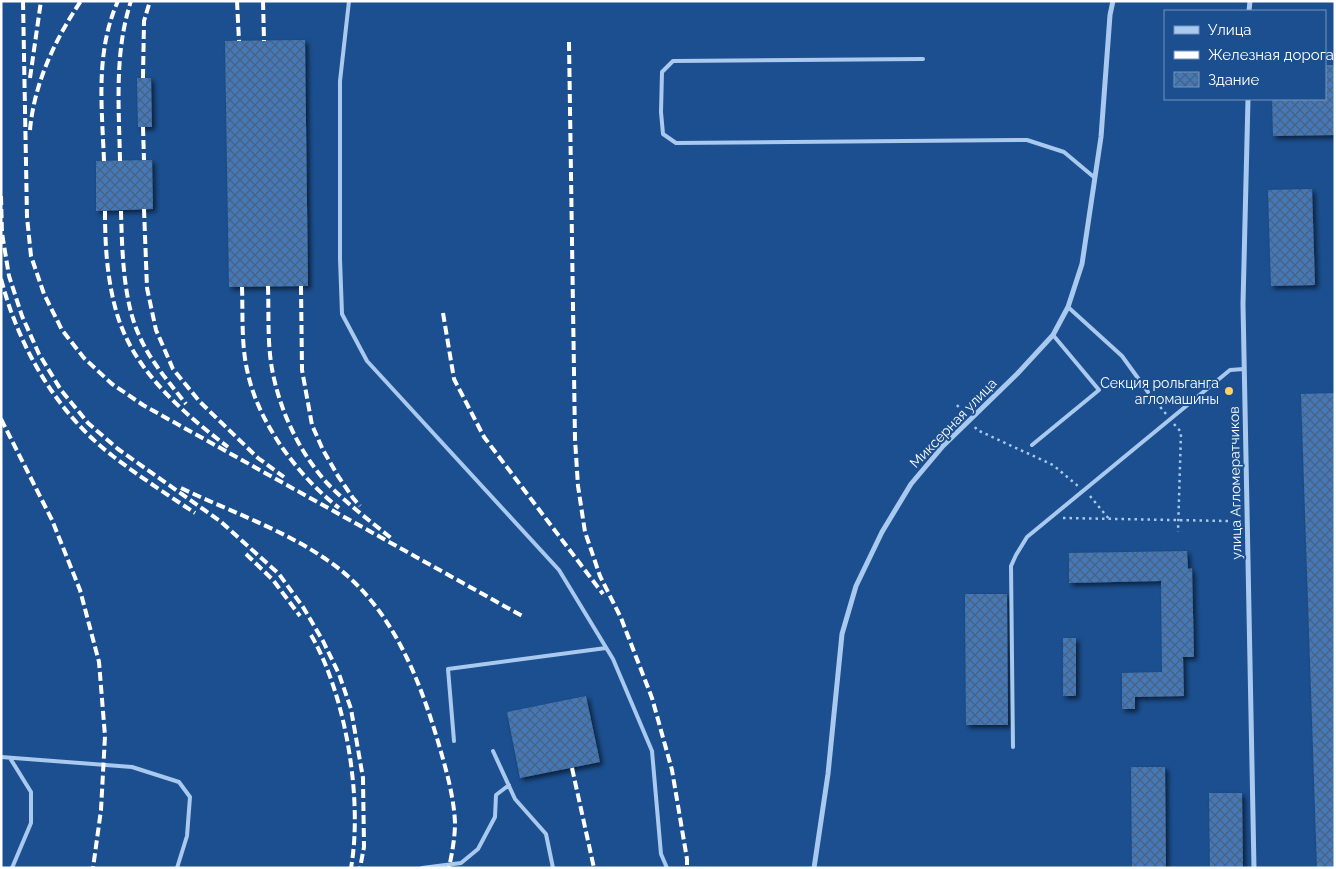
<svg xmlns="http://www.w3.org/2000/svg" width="1336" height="869" font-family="Raleway,sans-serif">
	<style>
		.building { fill: url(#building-cross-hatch); filter: url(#shadow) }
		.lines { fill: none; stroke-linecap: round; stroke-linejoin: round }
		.path { stroke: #a9c9ee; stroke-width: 2.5; stroke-dasharray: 2.5 4; stroke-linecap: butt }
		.lane { stroke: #a9c9ee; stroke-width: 4 }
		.street { stroke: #a9c9ee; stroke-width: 5 }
		.rail { stroke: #fff; stroke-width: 4; stroke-dasharray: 9 4; stroke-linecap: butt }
		.poi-dot { fill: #ffd166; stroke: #1b4f8f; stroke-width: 2 }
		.labels { text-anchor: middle; stroke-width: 4; stroke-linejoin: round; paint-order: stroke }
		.poi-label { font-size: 14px; fill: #fff; stroke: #1b4f8f; text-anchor: end }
		.street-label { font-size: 14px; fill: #fff; stroke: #1b4f8f }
	</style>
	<defs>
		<pattern id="building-cross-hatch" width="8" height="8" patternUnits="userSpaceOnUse" patternTransform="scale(1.25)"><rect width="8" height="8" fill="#4478b7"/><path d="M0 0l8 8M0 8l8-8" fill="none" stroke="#486282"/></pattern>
		<filter id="shadow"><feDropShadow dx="3" dy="3" stdDeviation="2.5" flood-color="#0009"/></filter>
	</defs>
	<rect width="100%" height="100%" fill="#1b4f8f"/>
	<path class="building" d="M305,40L308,286L229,287L225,41Z
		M1325,65H1335V135L1273,136L1272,99H1325Z
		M137,78H151L152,127H138Z
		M152,160L153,209L96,211V161Z
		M1312,189L1315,285L1271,286L1268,190Z
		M1335,393V868H1317L1301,394Z
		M1187,551L1188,569L1192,568L1194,657H1183L1184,696L1135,697V709H1122V673L1162,672L1161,581L1069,583V553Z
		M965,594H1007L1008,725H966Z
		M1063,638H1076V696H1063Z
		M586,696L600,762L520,778L507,712Z
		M1131,767H1165L1166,868H1132Z
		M1209,793H1242L1243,868H1210Z"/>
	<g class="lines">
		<path class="path" d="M1152,397L1166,414
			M957,405L965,415
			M1174,424L1181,432L1178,532
			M975,427L977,430L1053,465L1078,486
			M1090,496L1109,519
			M1063,518L1228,521"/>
		<path class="lane" d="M349,1L340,81V259L342,314L367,361L559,570L613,659L652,751L661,854L667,868
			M923,59L673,61L662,72L661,112L663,134L676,143L1027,140L1064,152L1095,178
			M1068,307L1122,356L1148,392
			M1032,445L1099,390L1053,335
			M454,741L448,669L606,648
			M1013,747L1011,566L1016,555L1027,537L1230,370L1244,369
			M493,751L515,799L546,834L553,868
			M1,757L132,767L179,782L190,797L187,836L177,868
			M10,758L31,792V823L12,868
			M422,868L461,863L478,849L495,817L496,795L509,785"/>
		<path class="street" d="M1249,11L1250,1
			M1248,99L1243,304L1254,868
			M814,868L828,774L842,634L856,586L882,532L911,484L943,446L1017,374L1053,335L1068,307L1082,264L1101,137L1110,15L1113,1"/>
		<path class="rail" d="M23,1L27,217L31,256L44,294L62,330L84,358L112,384L143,405L524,617
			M237,1L239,41
			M263,1L264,41
			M569,42L575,439L578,486L585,532L600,576L621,618L652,698L672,770L687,859V868
			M30,78L41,1
			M143,78L144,21L150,1
			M143,127L144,160
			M30,130C34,84 55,39 81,1
			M104,161C102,107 95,52 118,1
			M120,161C119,107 114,53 131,1
			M1,196L2,233L9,276L22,316L39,354L61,390L88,423L118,449L220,521L279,574L303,607L323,641L339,674L351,709L363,778L364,847L360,868
			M144,209L147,288L156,330L173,369L200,402L258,458L284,477
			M105,211C105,245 107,280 117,314C134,371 182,412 228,447
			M121,211C122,248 123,301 139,335C150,361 169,382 186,404
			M1,279C5,293 9,307 14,319C34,372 69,423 114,457C140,477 168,495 195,513
			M268,286C269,315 267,346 273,374C281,413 300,453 327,483C346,503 369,520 391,538
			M301,286L302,370L312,425L323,450L338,476L353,498L360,506
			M242,287C243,315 241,346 248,374C259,424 299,477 339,508
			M443,313L454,379L484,437L603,594
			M1,419L52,520L80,590L99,662L105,736L101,810L93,868
			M181,488C231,512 285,530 330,562C391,605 419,677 439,745C446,769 454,797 455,823C455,838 452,853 449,868
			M246,554L273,580L300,616
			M311,635C346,695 363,800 351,868
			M572,768L594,868"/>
	</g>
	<circle class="poi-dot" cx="1229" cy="391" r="5"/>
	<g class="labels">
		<g class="poi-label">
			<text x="1219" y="388">Секция рольганга<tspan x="1219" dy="16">агломашины</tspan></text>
		</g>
		<g class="street-label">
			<text transform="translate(953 423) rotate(-46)" y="5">Миксерная улица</text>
			<text transform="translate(1235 483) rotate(-91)" y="5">улица Агломератчиков</text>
		</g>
	</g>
	<rect width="1336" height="869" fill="none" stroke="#ffffff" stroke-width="5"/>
	<rect x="1164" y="10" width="162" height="90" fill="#1b4f8f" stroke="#7695bc"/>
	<rect x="1174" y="26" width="25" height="8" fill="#a9c9ee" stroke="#7695bc"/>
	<text x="1208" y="35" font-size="15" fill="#ffffff">Улица</text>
	<rect x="1174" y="51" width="25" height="8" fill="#ffffff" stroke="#7695bc"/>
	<text x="1208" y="60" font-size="15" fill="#ffffff">Железная дорога</text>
	<rect x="1174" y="72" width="25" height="15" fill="url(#building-cross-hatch)" stroke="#7695bc"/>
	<text x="1208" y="85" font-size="15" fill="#ffffff">Здание</text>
</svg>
